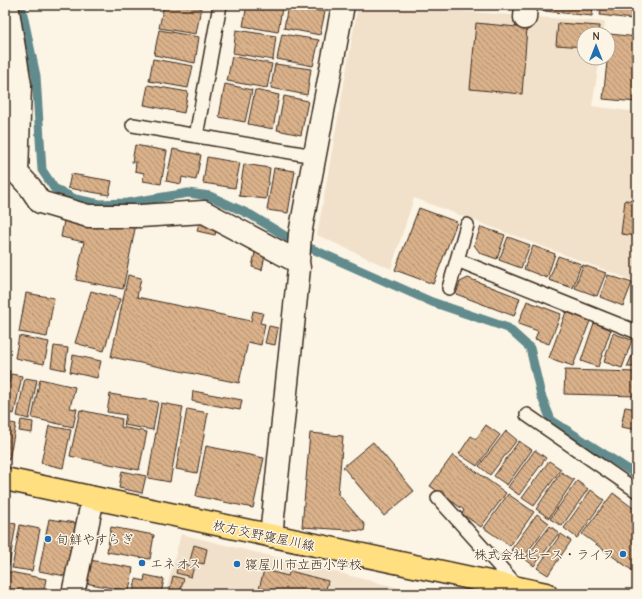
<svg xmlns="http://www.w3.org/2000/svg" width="642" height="599" font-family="'Comic Neue','Klee One',sans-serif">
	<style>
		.built { fill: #f2e1ca }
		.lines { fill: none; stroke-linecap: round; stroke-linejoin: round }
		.stream { stroke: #628b8d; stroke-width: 9 }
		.building { fill: url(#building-back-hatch); stroke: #3b2a1e }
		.service-casing { stroke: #3b2a1e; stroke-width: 16 }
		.minor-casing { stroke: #3b2a1e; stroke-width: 25 }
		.primary-casing { stroke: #3b2a1e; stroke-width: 25 }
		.service { stroke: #fcf5e5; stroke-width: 13 }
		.minor { stroke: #fcf5e5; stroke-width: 22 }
		.primary { stroke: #ffdf80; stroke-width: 22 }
		.poi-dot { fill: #1f6fb2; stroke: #fcf5e5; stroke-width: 1.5 }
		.labels { text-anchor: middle; stroke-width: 3; stroke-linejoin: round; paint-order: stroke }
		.street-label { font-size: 13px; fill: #3b2a1e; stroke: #fcf5e5 }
		.poi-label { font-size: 13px; fill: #3b2a1e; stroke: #fcf5e5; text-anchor: start }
	</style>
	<defs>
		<pattern id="building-back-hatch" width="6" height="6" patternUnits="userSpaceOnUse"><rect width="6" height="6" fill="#d9b18a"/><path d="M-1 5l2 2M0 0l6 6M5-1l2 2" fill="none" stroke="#b19070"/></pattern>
	</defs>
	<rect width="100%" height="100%" fill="#fcf5e5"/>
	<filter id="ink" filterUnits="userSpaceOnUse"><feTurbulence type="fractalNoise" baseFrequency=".025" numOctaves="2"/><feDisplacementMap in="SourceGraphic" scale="8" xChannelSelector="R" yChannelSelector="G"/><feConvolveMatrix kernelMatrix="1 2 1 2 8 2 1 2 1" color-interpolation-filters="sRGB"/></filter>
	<g filter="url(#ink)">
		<path class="built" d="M358,5H445L444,10L605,22L604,34H584V58H600L592,106L637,112V282L414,198L391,269L317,235Z
			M181,534L424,594H165Z"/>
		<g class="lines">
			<path class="stream" d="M21,5L36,76L42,170L54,188L75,199L100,204L127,203L188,193L210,196L251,215L287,237
				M310,248L432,302L508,328L530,348L541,395L551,420L637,475"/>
		</g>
		<path class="building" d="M164,5H180L201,8L196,34L159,28Z
			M247,5H261L282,8L278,32L243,26Z
			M288,5L325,12L320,35L284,28Z
			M464,5H510V9Z
			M535,5H593L592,16L535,10Z
			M602,5H634L632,19L600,15Z
			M476,23L527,28L522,94L470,89Z
			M558,23L599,26L598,34H584V47L556,45Z
			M159,30L199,37L195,63L154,55Z
			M236,30L276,36L273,60L233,53Z
			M282,34L319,40L313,66L277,59Z
			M610,34L637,37V102L603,99Z
			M5,51L10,91H5Z
			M232,56L272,64L267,88L227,81Z
			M153,59L193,66L188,88L149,81Z
			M275,64L311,69L307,95L271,88Z
			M225,84L252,90L245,122L219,117Z
			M148,85L188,92L184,113L144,105Z
			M255,90L279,95L273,129L248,124Z
			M284,96L308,101L301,135L277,130Z
			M135,145L167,151L161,184L143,181L144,173L135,171L136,162H132Z
			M173,149L201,155L196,180L182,177L181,184L166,181Z
			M207,157L240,163L235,188L203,183Z
			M244,164L270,168L266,199L239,196Z
			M274,168L295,171L288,213L267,210Z
			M71,174L112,181L109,195L68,188Z
			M625,200L637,201V236L621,234Z
			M419,208L457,222L433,284L395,270Z
			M65,215L136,224L123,289L76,280L84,242L61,237Z
			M199,223L217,227L215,235L197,231Z
			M481,227L505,235L497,259L480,253L474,245Z
			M508,237L530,245L521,268L499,260Z
			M533,246L555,254L547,278L524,269Z
			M256,248L266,250L262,270L252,267Z
			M558,256L581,264L573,288L549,280Z
			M583,265L606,273L597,296L575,288Z
			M128,275L141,278L137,297L251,321L253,311L263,313L260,323L265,324L261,345L248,342L239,383L111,357Z
			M608,275L632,283L623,306L600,297Z
			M468,278L520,298L514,316L456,294L460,282Z
			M91,291L120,299L104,351L75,343Z
			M26,293L54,298L47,337L19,332Z
			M527,301L561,314L549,344L535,339L538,331L518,324Z
			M566,312L590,321L573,366L549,358Z
			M594,323L611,329L598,367L581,361Z
			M269,326L278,328L275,345L265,343Z
			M613,333L632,340L622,368L604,362Z
			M19,336L49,342L44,364L15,358Z
			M637,344V367H627Z
			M54,346L68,348L65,370L51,367Z
			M73,355L101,361L97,378L70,372Z
			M5,370L10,371L5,391Z
			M565,370L637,372V396L564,394Z
			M11,374L22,376L14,414L5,412V400Z
			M25,378L37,380L29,419L17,416Z
			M40,379L75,387L70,408L77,409L73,427L32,418Z
			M193,391L242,400L240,410L192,401Z
			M110,394L158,402L153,430L124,425L126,415L107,412Z
			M161,403L183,407L170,482L148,478Z
			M625,407L637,409V430L621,427Z
			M187,409L208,413L197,473L176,469Z
			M80,410L122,419L121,427L147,432L139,470L70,456Z
			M21,420L33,422L32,433L19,431Z
			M5,422L16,424L9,460L5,459Z
			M486,425L500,435L477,466L459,454L471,436L476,439Z
			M49,426L71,430L63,468L41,463Z
			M506,431L517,440L490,475L479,466Z
			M310,433L343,436L338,494L365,525L364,531L302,527Z
			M519,441L532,450L507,485L494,476Z
			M373,442L414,491L384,516L343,467Z
			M206,446L264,458L253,508L196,496Z
			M535,450L546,458L519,495L508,487Z
			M453,455L506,493L481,527L462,514L464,510L430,486Z
			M549,461L561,469L534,506L522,498Z
			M122,471L146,476L142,493L119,488Z
			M561,472L574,480L549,518L536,509Z
			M577,481L588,489L562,526L550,519Z
			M591,490L604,500L577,538L564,528Z
			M613,493L637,511V574L582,534Z
			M508,494L534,512L510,546L484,528Z
			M537,514L549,523L523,558L511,550Z
			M49,519L76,523L65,576L39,571Z
			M5,522L16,524L9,566L5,565Z
			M20,525L40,529L32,571L12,568Z
			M550,526L559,533L534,566L525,559Z
			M111,527L154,535L150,559L107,552Z
			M561,534L571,541L548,575L537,568Z
			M194,545L207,549L204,564L190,561Z
			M90,560L133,568L129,591L85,583Z
			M179,562L194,567L191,577L176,573Z
			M264,570L288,576L290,571L328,581L325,594H271L272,592L259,589Z
			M5,571L46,579L43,594H5Z
			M145,575L164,579L161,594L133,593L136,579L144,581Z
			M173,576L184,579L180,592L170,589Z"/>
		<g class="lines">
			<g class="service-casing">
				<path id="service" d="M133,125L314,156
					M196,136L220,5
					M457,260L637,332
					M449,288L467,225
					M527,415L637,491
					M438,498L518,587"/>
			</g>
			<g class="minor-casing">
				<path id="minor" d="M7,5L20,85L17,173L30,187L40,202L88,216H140L204,212L298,262
					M525,18L526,5
					M271,536L299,268L298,262L300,234L343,5
					M73,594L93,498"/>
			</g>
			<g class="primary-casing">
				<path id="primary" d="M5,479L546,594"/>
			</g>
			<use href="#service" class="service"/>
			<use href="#minor" class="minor"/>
			<use href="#primary" class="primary"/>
		</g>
	</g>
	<g class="poi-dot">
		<circle cx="48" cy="539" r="4"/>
		<circle cx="623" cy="554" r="4"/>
		<circle cx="142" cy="563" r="4"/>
		<circle cx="237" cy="564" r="4"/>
	</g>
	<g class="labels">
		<g class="street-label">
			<text transform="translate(264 535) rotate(12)" y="5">枚方交野寝屋川線</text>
		</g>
		<g class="poi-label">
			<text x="56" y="544">旬鮮やすらぎ</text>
			<text x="615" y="559" text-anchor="end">株式会社ピース・ライフ</text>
			<text x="150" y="568">エネオス</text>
			<text x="245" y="569">寝屋川市立西小学校</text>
		</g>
	</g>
	<rect width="642" height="599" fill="none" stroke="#fcf5e5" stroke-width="20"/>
	<rect x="10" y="10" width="622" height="579" fill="none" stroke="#3b2a1e" stroke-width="1.5" filter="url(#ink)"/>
	<g transform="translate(596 46)"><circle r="19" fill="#fcf5e5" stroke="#afa495"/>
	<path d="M0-3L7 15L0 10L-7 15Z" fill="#1f6fb2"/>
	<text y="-6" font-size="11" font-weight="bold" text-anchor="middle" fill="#3b2a1e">N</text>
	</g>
</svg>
